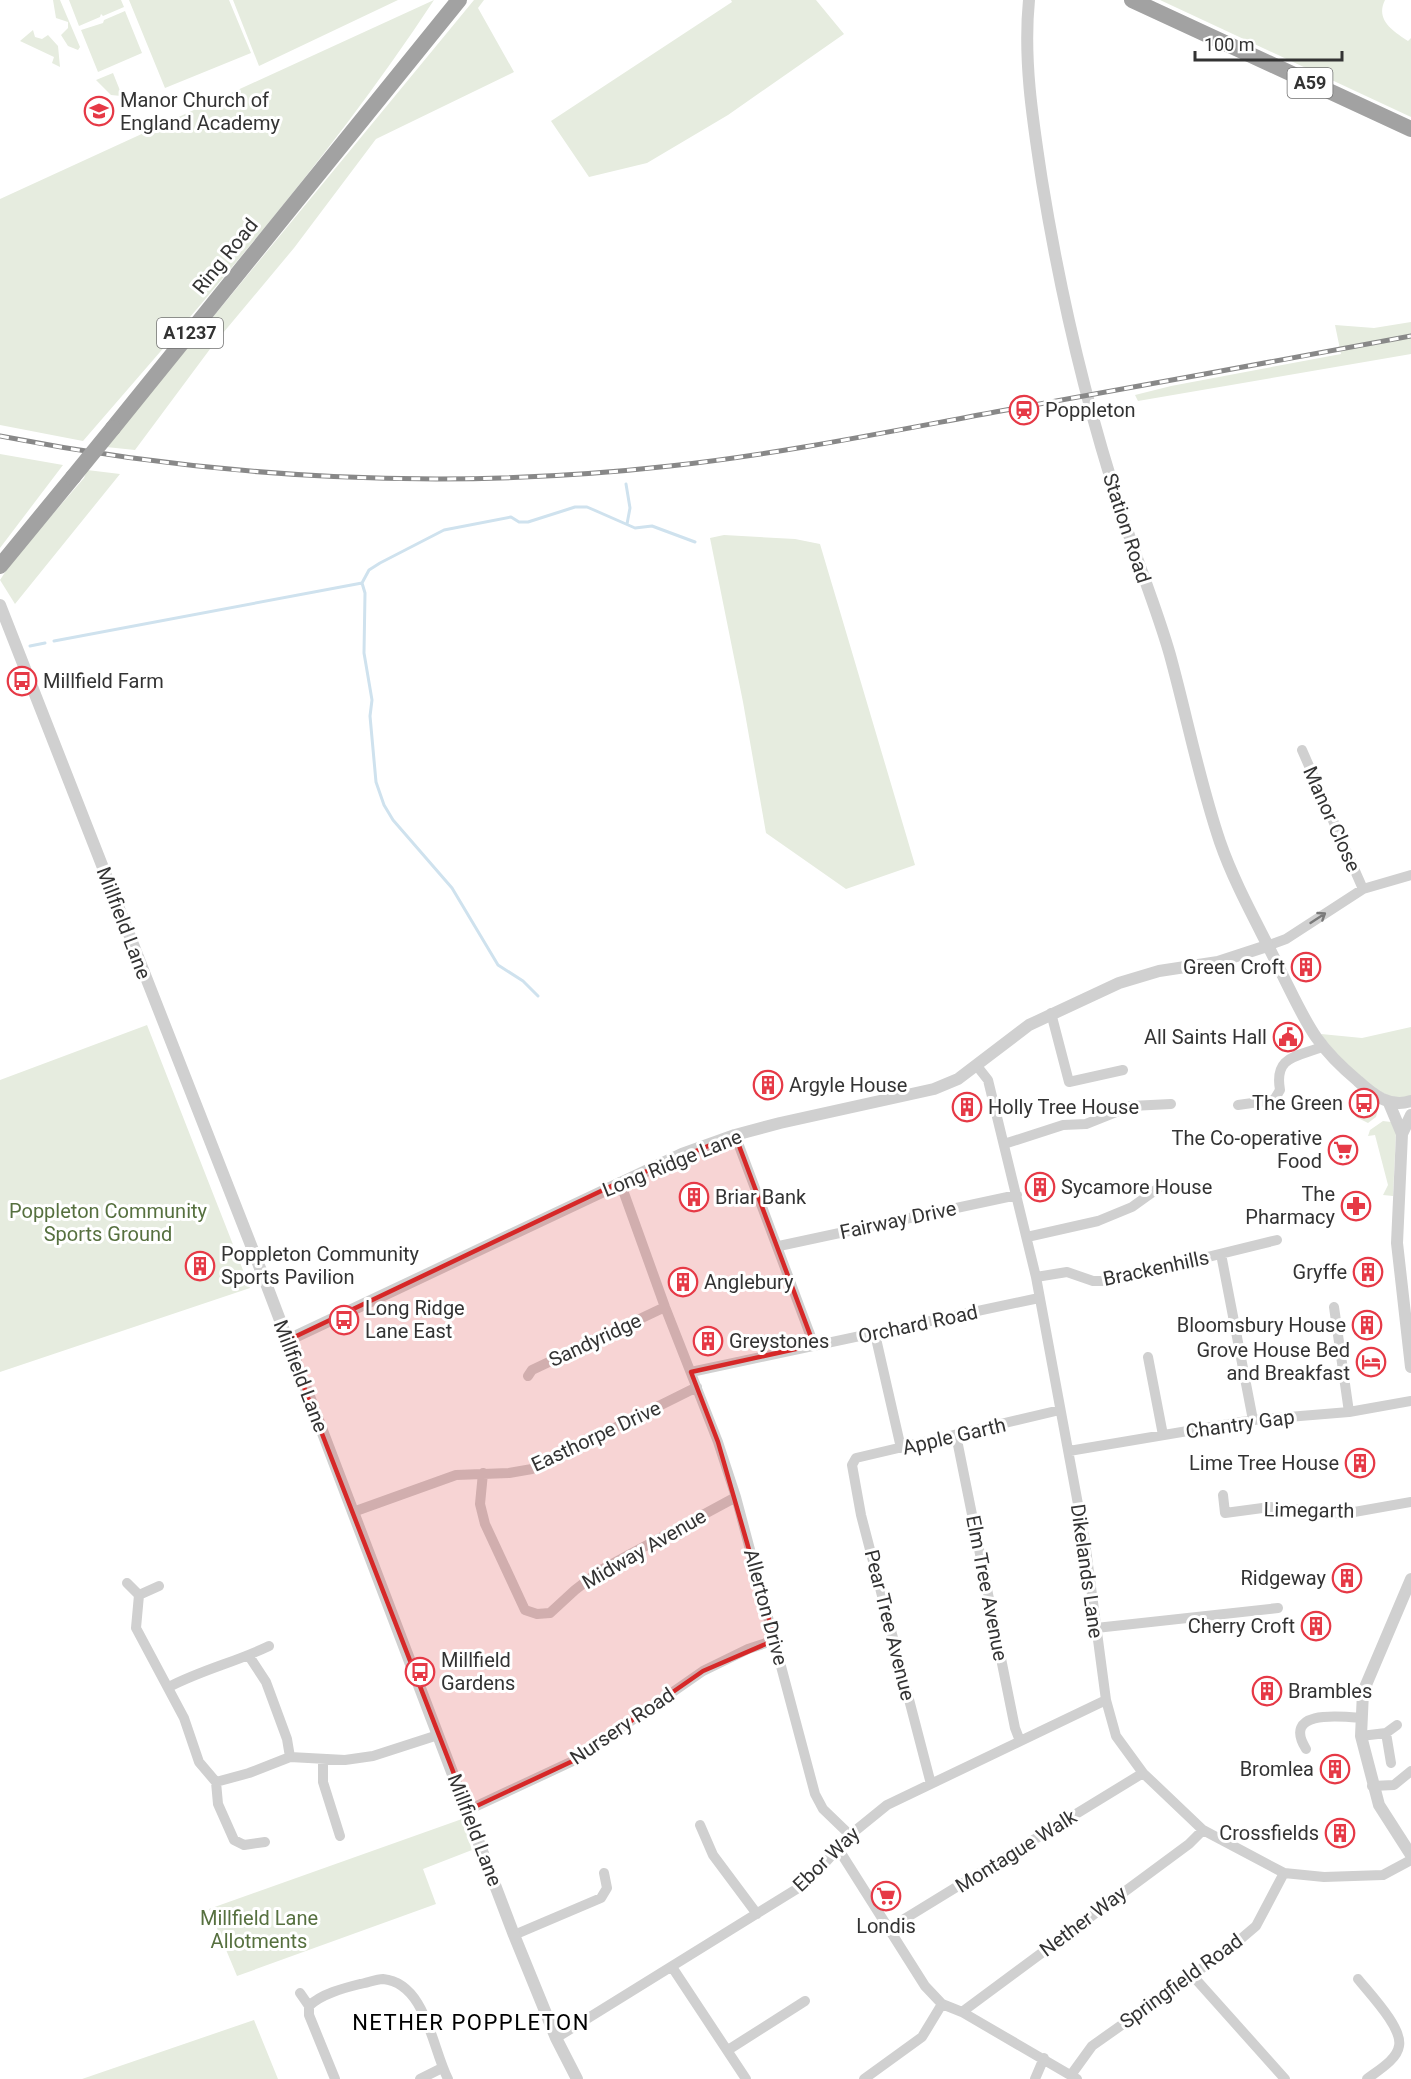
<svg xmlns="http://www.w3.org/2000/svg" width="1411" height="2079" font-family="Roboto,sans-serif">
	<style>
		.green { fill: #e6ecdf }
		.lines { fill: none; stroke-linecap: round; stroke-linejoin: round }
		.stream { stroke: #cfe2ee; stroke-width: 3 }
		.minor { stroke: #d0d0d0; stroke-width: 10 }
		.tertiary { stroke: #d0d0d0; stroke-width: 12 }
		.trunk { stroke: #a2a2a2; stroke-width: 16 }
		.rail-casing { stroke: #888; stroke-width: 5 }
		.rail { stroke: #fff; stroke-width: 3; stroke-dasharray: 9; stroke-linecap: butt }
		.trunk-bridge { stroke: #a2a2a2; stroke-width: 16 }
		.oneway { stroke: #7a7a7a }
		.marked { fill: #d62828; fill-opacity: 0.2; stroke: #d62828; stroke-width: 4.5; stroke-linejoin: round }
		.labels { text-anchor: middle; stroke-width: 6; stroke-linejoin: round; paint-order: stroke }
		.shield { fill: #fff; stroke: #707070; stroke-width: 1.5 }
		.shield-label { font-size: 18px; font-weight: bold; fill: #333 }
		.poi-label { font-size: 20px; fill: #333; stroke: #fff; text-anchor: start }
		.street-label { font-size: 20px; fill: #333; stroke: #fff }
		.park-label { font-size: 20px; fill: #56703f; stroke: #fff }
		.quarter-label { font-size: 22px; letter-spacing: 1.5px; fill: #000; stroke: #fff }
	</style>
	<rect width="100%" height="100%" fill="#fff"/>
	<path class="green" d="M53,0H60L80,47L78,50L68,46L61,35L68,28V22L56,18Z
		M69,0H121L124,7L103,16L101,14L100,17L79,26Z
		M129,0H229L251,53L165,88Z
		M233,0H398L259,66Z
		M434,0C331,157 206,299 83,441L0,425V199Z
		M474,0H484L478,8L514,72L376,139L294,248L213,345L135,450L106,447Z
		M731,0H816L844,34L728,115L647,163L589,177L551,121L732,2Z
		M1160,0H1385C1375,20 1393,31 1408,41L1411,38V117Z
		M125,11L142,53L98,72L81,30L103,23L104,20Z
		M33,30L35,37L42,39L48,35L58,46L60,67L52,63L54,57L20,41Z
		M113,73L121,93V96L111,95L96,80Z
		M1411,322V354L1138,401L1135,395L1171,386L1341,354L1335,325L1374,328Z
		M0,454L63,465L0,548Z
		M87,470L120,474L15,604L0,580L13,560L84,478Z
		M724,535L795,539L820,544L915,865L846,889L766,833L743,702L710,538Z
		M147,1025L250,1288L0,1372V1080Z
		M1411,1027V1098C1380,1105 1338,1058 1321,1034L1362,1038Z
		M1372,1100L1379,1106L1376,1117L1368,1123L1356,1117L1354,1106L1360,1102L1365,1106Z
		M1383,1121L1391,1122L1396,1133L1393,1196L1383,1195L1388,1185L1375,1135L1368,1136L1370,1130Z
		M462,1819L472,1850L423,1869L436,1904L237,1976L209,1909Z
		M254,2020L278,2079H82Z"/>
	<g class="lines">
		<path class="stream" d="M626,484L630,508L627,524
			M362,583L365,593L364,653L372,700L370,716L376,782L384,805L393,820L452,888L498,965L523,981L538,996
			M54,641L362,583L369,570L380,563L444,530L511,517L519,522H528L575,507H587L635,528L652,526L695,542
			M30,646L45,643"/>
		<path class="minor" d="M1302,750L1363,889
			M1267,946L1286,939L1363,889L1411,875
			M1051,1013L1069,1082L1123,1070
			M977,1066L988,1080L1036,1277L1085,1542L1106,1700L1116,1736L1143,1773L1203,1830L1284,1873L1324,1877L1383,1875L1411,1860
			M1238,1105L1274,1100L1280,1090C1274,1056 1296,1057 1322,1047
			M735,1135L814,1345
			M1004,1144L1063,1125L1086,1124L1131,1106L1171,1104
			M620,1182L665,1307L718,1442L736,1497L815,1794L823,1809L850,1835
			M1027,1237L1098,1221L1132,1207L1164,1184
			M779,1246L1017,1195
			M1221,1254L1253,1420
			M1036,1277L1067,1272L1093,1281H1110L1277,1240
			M1334,1307L1349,1412
			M875,1334L901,1448
			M1148,1357L1163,1435
			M691,1372L1039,1298
			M528,1376L532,1370L665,1307
			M956,1435L1015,1728L1020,1741
			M1069,1451L1253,1420L1349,1412L1411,1401
			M483,1473L480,1504L485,1524L525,1610L537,1614L550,1613L575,1590L601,1570L736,1497
			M1223,1495L1225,1513L1270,1507L1343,1514L1411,1502
			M353,1512L456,1475L509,1473L532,1469L697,1387
			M127,1583L139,1595
			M159,1586L139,1595L136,1628L184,1718L199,1762L216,1782L218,1804L234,1840L244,1845L265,1842
			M1096,1628L1278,1608
			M249,1656L266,1682L287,1739L290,1757
			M169,1687C201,1670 236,1662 269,1646
			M1386,1733L1397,1725
			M1361,1736L1386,1733L1391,1763
			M1306,1749C1282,1710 1338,1716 1361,1718
			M323,1759V1782L340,1836
			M216,1782L249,1773L290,1757L345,1760L373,1756L438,1735
			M931,1784L861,1515L852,1465L856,1458L1060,1410
			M1372,1786L1394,1785L1411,1771
			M468,1810L575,1760L703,1671L748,1649L775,1640
			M700,1825L713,1855L757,1914
			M839,1850L925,1986L942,2004L962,2012L1077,2079
			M888,1929L1143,1773
			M514,1935L601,1898L607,1888L604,1873
			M672,1967L746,2079
			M1192,1975L1285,2079
			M1358,1979C1369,1993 1403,2028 1399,2046C1397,2060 1377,2071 1367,2079
			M300,1993L309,2006
			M962,2012L1189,1844L1203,1830
			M556,2038L808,1882L850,1835L887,1805L1106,1700
			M728,2050L805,2001
			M1071,2075L1092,2046L1229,1949L1256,1926L1284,1873
			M335,2079L309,2015V2006C321,1994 344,1988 360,1984C367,1983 376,1979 383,1979C426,1983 432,2048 448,2079
			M420,2079L442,2068
			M864,2079L922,2037L942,2004
			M1035,2079L1044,2058"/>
		<path class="tertiary" d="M1029,0C1023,60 1033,122 1042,181C1060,292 1086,404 1121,511C1136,559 1156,606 1170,655C1187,717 1199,780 1220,842C1236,888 1261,930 1282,974C1307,1024 1314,1044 1358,1081C1373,1095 1390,1108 1411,1101
			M0,605L267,1286L514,1935L556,2038L577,2079
			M1389,1103L1402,1134L1397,1243L1411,1367
			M1402,1134L1411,1115
			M286,1341L682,1154L735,1135L780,1123L934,1089L958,1079L1029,1025L1119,983L1159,971L1218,962L1267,946
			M1411,1579L1363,1692L1361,1736L1379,1805L1411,1855"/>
		<path class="trunk" d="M1132,0L1411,129
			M113,428L459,0
			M0,566L73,477"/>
		<g class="rail-casing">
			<path id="rail" d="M0,436C219,479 447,491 670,466C780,454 887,432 995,412C1134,387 1272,362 1411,336"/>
		</g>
		<use href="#rail" class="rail"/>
		<path class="trunk-bridge" d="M73,477L113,428"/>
	</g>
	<defs><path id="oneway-shaft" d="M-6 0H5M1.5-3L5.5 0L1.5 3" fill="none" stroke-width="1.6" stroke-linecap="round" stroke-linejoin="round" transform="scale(1.5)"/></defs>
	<use class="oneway" href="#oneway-shaft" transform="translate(1318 918) rotate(-33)"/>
	<path class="marked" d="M735,1135L814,1345L691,1372L718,1442L775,1640L703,1671L575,1760L468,1810L286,1341L620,1182Z"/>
	<defs>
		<g id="school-ring" transform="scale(1.5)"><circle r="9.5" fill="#fff" stroke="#e63946" stroke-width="1.5"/><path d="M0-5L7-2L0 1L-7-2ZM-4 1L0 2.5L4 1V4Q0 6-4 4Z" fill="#e63946"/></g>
		<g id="station-ring" transform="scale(1.5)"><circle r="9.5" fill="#fff" stroke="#e63946" stroke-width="1.5"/><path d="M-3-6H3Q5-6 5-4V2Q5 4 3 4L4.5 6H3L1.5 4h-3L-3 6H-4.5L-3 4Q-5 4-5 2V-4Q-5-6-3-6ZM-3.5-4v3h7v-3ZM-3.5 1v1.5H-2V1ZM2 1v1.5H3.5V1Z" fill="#e63946"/></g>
		<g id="bus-ring" transform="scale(1.5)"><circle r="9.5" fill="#fff" stroke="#e63946" stroke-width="1.5"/><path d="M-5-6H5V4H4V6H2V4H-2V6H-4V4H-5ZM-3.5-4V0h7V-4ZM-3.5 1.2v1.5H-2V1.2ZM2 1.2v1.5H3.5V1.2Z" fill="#e63946"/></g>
		<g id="building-ring" transform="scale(1.5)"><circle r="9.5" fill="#fff" stroke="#e63946" stroke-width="1.5"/><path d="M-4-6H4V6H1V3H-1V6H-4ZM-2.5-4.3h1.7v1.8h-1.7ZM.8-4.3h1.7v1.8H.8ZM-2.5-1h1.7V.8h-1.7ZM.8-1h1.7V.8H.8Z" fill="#e63946"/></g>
		<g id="civic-ring" transform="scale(1.5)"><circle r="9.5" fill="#fff" stroke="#e63946" stroke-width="1.5"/><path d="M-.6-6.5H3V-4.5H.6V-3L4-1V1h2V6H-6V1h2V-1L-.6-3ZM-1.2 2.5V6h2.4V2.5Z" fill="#e63946"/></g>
		<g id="supermarket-ring" transform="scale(1.5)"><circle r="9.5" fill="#fff" stroke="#e63946" stroke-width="1.5"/><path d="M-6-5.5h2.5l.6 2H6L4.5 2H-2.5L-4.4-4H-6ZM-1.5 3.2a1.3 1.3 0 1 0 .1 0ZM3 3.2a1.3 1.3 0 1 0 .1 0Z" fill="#e63946"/></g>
		<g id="pharmacy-ring" transform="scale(1.5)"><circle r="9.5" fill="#fff" stroke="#e63946" stroke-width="1.5"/><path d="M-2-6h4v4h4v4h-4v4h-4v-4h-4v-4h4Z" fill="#e63946"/></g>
		<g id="hotel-ring" transform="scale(1.5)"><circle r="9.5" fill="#fff" stroke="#e63946" stroke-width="1.5"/><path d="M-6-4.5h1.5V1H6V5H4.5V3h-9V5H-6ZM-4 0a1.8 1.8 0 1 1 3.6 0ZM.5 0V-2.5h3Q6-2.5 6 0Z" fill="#e63946"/></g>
	</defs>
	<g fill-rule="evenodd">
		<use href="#school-ring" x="99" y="111"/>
		<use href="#station-ring" x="1024" y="410"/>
		<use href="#bus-ring" x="22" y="681"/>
		<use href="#building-ring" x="1306" y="967"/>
		<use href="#civic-ring" x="1288" y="1037"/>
		<use href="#building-ring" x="768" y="1085"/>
		<use href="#bus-ring" x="1364" y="1103"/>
		<use href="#building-ring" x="967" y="1107"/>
		<use href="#supermarket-ring" x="1343" y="1150"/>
		<use href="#building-ring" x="1040" y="1187"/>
		<use href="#building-ring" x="694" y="1197"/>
		<use href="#pharmacy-ring" x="1356" y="1206"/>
		<use href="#building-ring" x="200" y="1266"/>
		<use href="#building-ring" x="1368" y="1272"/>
		<use href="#building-ring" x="683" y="1282"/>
		<use href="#bus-ring" x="344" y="1320"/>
		<use href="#building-ring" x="1367" y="1325"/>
		<use href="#building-ring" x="708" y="1341"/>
		<use href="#hotel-ring" x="1371" y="1362"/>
		<use href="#building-ring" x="1360" y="1463"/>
		<use href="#building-ring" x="1347" y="1578"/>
		<use href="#building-ring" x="1316" y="1626"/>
		<use href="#bus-ring" x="420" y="1672"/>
		<use href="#building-ring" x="1267" y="1691"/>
		<use href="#building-ring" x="1335" y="1769"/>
		<use href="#building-ring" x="1340" y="1833"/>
		<use href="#supermarket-ring" x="886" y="1896"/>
	</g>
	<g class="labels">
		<g class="shield">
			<rect x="1287.5" y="68" width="45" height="30" rx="4.5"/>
			<rect x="157" y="318" width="66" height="30" rx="4.5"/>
		</g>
		<g class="shield-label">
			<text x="1310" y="89">A59</text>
			<text x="190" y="339">A1237</text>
		</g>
		<g class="poi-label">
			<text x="120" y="107">Manor Church of<tspan x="120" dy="23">England Academy</tspan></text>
			<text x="1045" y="417">Poppleton</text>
			<text x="43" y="688">Millfield Farm</text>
			<text x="1285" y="974" text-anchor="end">Green Croft</text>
			<text x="1267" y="1044" text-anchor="end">All Saints Hall</text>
			<text x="789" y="1092">Argyle House</text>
			<text x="1343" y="1110" text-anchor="end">The Green</text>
			<text x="988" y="1114">Holly Tree House</text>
			<text x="1322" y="1145" text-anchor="end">The Co-operative<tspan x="1322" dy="23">Food</tspan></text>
			<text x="1061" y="1194">Sycamore House</text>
			<text x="1335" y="1201" text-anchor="end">The<tspan x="1335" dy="23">Pharmacy</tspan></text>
			<text x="715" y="1204">Briar Bank</text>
			<text x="221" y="1261">Poppleton Community<tspan x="221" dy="23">Sports Pavilion</tspan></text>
			<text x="1347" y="1279" text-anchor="end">Gryffe</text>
			<text x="704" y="1289">Anglebury</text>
			<text x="365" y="1315">Long Ridge<tspan x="365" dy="23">Lane East</tspan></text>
			<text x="1346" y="1332" text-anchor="end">Bloomsbury House</text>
			<text x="729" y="1348">Greystones</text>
			<text x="1350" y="1357" text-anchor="end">Grove House Bed<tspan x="1350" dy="23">and Breakfast</tspan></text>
			<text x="1339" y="1470" text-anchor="end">Lime Tree House</text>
			<text x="1326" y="1585" text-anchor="end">Ridgeway</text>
			<text x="1295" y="1633" text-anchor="end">Cherry Croft</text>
			<text x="441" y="1667">Millfield<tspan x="441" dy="23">Gardens</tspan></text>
			<text x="1288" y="1698">Brambles</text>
			<text x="1314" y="1776" text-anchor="end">Bromlea</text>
			<text x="1319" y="1840" text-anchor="end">Crossfields</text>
			<text x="886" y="1933" text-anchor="middle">Londis</text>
		</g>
		<g class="street-label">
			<text transform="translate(225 256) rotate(-51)" y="7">Ring Road</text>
			<text transform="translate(1127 528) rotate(72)" y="7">Station Road</text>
			<text transform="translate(1332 819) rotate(66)" y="7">Manor Close</text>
			<text transform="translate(124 923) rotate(69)" y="7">Millfield Lane</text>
			<text transform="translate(672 1163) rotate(-22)" y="7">Long Ridge Lane</text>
			<text transform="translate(898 1220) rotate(-12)" y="7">Fairway Drive</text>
			<text transform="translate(1156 1268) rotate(-12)" y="7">Brackenhills</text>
			<text transform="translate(918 1324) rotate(-12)" y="7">Orchard Road</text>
			<text transform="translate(595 1340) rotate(-25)" y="7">Sandyridge</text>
			<text transform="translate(301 1376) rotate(69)" y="7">Millfield Lane</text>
			<text transform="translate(1240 1424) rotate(-8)" y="7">Chantry Gap</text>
			<text transform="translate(596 1436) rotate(-25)" y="7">Easthorpe Drive</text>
			<text transform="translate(954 1436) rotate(-13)" y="7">Apple Garth</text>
			<text transform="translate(1309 1510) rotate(1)" y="7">Limegarth</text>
			<text transform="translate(644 1549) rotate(-30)" y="7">Midway Avenue</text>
			<text transform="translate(1087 1571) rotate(82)" y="7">Dikelands Lane</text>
			<text transform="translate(987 1588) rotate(79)" y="7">Elm Tree Avenue</text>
			<text transform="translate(766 1607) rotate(75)" y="7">Allerton Drive</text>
			<text transform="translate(890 1625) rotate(76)" y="7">Pear Tree Avenue</text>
			<text transform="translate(622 1726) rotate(-34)" y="7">Nursery Road</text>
			<text transform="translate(475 1830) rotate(69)" y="7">Millfield Lane</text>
			<text transform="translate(1016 1851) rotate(-32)" y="7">Montague Walk</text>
			<text transform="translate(826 1859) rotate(-44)" y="7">Ebor Way</text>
			<text transform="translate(1083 1921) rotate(-37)" y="7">Nether Way</text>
			<text transform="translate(1181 1981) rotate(-36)" y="7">Springfield Road</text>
		</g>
		<g class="park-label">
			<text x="108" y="1218">Poppleton Community<tspan x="108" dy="23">Sports Ground</tspan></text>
			<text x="259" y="1925">Millfield Lane<tspan x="259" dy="23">Allotments</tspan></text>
		</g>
		<g class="quarter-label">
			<text x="471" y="2030">NETHER POPPLETON</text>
		</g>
	</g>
	<path d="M1195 51v9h147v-9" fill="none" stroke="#333333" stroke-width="3"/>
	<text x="1204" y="51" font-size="18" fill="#333333" stroke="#ffffff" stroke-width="4.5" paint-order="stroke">100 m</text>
</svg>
